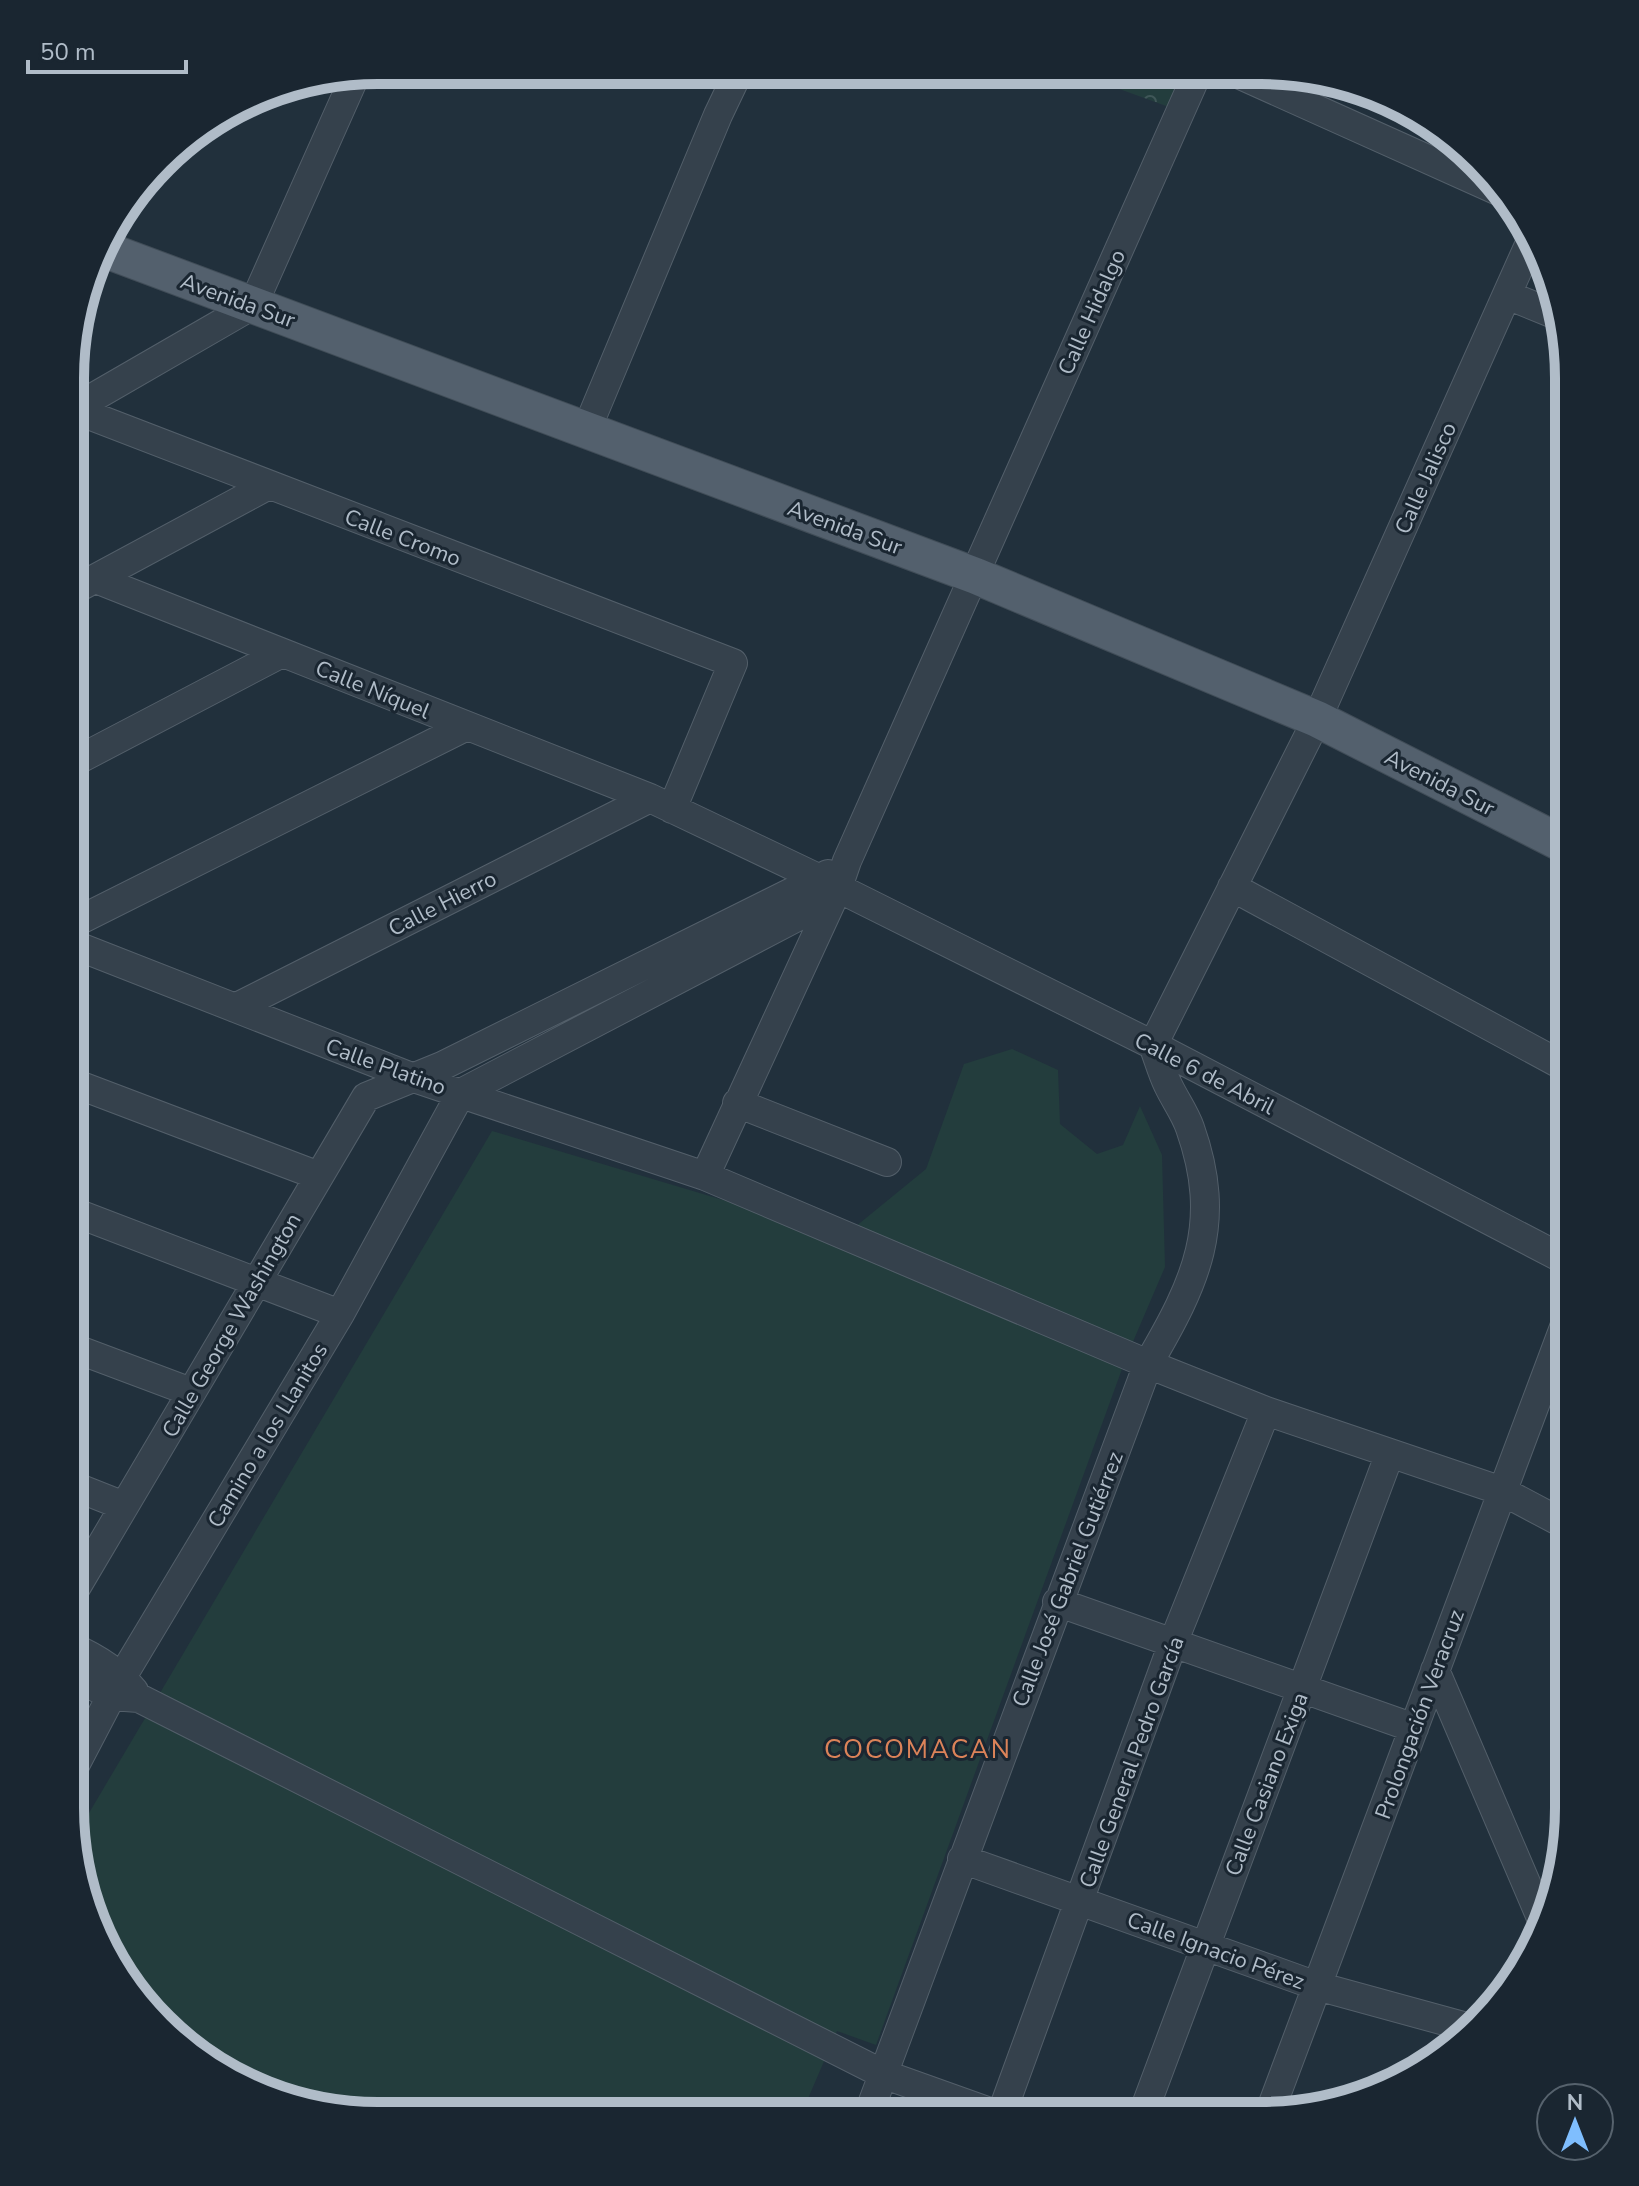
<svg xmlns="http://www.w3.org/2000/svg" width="1639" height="2186" font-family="'Nunito Sans',sans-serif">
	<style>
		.grass { fill: #233d3d }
		.park { fill: url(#park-crowns) }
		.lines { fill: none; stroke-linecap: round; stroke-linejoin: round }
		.minor-casing { stroke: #535f6a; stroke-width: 30 }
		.major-casing { stroke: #414d58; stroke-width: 38 }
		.minor { stroke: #35414c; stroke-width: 28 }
		.major { stroke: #53606d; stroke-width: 36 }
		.labels { text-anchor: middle; stroke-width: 6; stroke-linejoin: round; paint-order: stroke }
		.street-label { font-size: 22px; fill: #b0bcc8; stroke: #1a2631 }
		.quarter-label { font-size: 26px; letter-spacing: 2px; fill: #db8359; stroke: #1a2631 }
		.rim { fill: none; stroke: #b0bcc8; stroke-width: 10 }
	</style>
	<defs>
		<pattern id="park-crowns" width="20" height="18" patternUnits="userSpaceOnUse" patternTransform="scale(2)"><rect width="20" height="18" fill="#233d3d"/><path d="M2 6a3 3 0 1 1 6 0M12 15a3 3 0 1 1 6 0" fill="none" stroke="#405758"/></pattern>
	</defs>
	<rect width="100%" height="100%" fill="#21303c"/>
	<path class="grass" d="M1012,1049L1058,1070L1060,1124L1097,1154L1123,1145L1140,1106L1162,1155L1165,1267L1126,1358L876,2045L837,2031L801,2115L338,2113L207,2064L147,2011L102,1945L76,1835L492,1131L844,1236L926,1169L964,1064Z"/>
	<path class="park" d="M1108,72H1198L1180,111L1103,83Z"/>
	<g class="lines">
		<g class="minor-casing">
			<path id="minor" d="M1236,73L1505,194
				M1507,295L1554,314
				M73,409L733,663L672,809
				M73,409L253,305L356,74
				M586,431L718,115L739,71
				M96,579L650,798L820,879L1153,1045L1569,1262
				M72,591L267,486
				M72,763L282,653
				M1232,887L1569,1069
				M72,924L467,726
				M72,944L414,1078L705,1176L1148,1364L1266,1411L1502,1491L1568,1526
				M235,1008L650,798
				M1153,1045L1317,719L1533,236
				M71,1082L319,1176
				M737,1103L887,1162
				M705,1176L837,890L847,861L1198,72
				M71,1211L340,1314
				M71,1347L191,1392
				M71,1485L124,1506
				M70,1598L366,1097L442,1066L828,874
				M1057,1602L1414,1728
				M70,1646C95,1657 117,1670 134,1691
				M1435,1670L1544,1925
				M70,1673L111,1696L139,1698L883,2074L998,2115
				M70,1775L116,1687L340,1314L461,1093L795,918L837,890
				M962,1859L1317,1986L1474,2029
				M1269,2114L1569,1314
				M868,2115L1148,1364C1196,1282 1224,1224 1190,1128C1185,1113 1175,1100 1168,1085C1162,1073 1158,1058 1153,1045
				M1001,2115L1173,1643L1266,1411
				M1142,2116L1390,1453"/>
		</g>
		<g class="major-casing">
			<path id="major" d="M103,249L976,576L1317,719L1569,847"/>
		</g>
		<use href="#minor" class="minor"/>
		<use href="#major" class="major"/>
	</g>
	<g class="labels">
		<g class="street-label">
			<text transform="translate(238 300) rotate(20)" y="8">Avenida Sur</text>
			<text transform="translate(1091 312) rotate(-66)" y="8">Calle Hidalgo</text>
			<text transform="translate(1425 478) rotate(-66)" y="8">Calle Jalisco</text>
			<text transform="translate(845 527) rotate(20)" y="8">Avenida Sur</text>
			<text transform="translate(403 537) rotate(21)" y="8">Calle Cromo</text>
			<text transform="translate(373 689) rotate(22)" y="8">Calle Níquel</text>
			<text transform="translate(1440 782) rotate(27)" y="8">Avenida Sur</text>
			<text transform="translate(442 903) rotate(-27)" y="8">Calle Hierro</text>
			<text transform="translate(386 1066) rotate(20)" y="8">Calle Platino</text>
			<text transform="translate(1205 1073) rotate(27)" y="8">Calle 6 de Abril</text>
			<text transform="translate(231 1325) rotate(-60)" y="8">Calle George Washington</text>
			<text transform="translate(267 1435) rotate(-59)" y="8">Camino a los Llanitos</text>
			<text transform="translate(1067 1579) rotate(-69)" y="8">Calle José Gabriel Gutiérrez</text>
			<text transform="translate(1419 1714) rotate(-70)" y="8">Prolongación Veracruz</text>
			<text transform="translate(1131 1762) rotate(-70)" y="8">Calle General Pedro García</text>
			<text transform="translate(1266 1784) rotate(-69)" y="8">Calle Casiano Exiga</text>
			<text transform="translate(1216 1950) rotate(20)" y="8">Calle Ignacio Pérez</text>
		</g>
		<g class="quarter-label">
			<text x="918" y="1758">COCOMACAN</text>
		</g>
	</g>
	<path d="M0 0H1639V2186H0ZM378 84H1261A294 294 0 0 1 1555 378V1808A294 294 0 0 1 1261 2102H378A294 294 0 0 1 84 1808V378A294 294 0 0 1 378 84Z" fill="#1a2631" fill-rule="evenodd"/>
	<path class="rim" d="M378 84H1261A294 294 0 0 1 1555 378V1808A294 294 0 0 1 1261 2102H378A294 294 0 0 1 84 1808V378A294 294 0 0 1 378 84Z"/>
	<g transform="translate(1575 2122)"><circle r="38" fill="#1a2631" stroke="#56626d" stroke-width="2"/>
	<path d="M0-6L14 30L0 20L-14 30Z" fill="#7fbefe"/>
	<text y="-12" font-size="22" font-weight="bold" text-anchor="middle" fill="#b0bcc8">N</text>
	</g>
	<path d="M28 60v12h158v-12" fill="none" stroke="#b0bcc8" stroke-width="4"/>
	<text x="40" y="60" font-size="24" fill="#b0bcc8" stroke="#1a2631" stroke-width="6" paint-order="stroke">50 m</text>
</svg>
